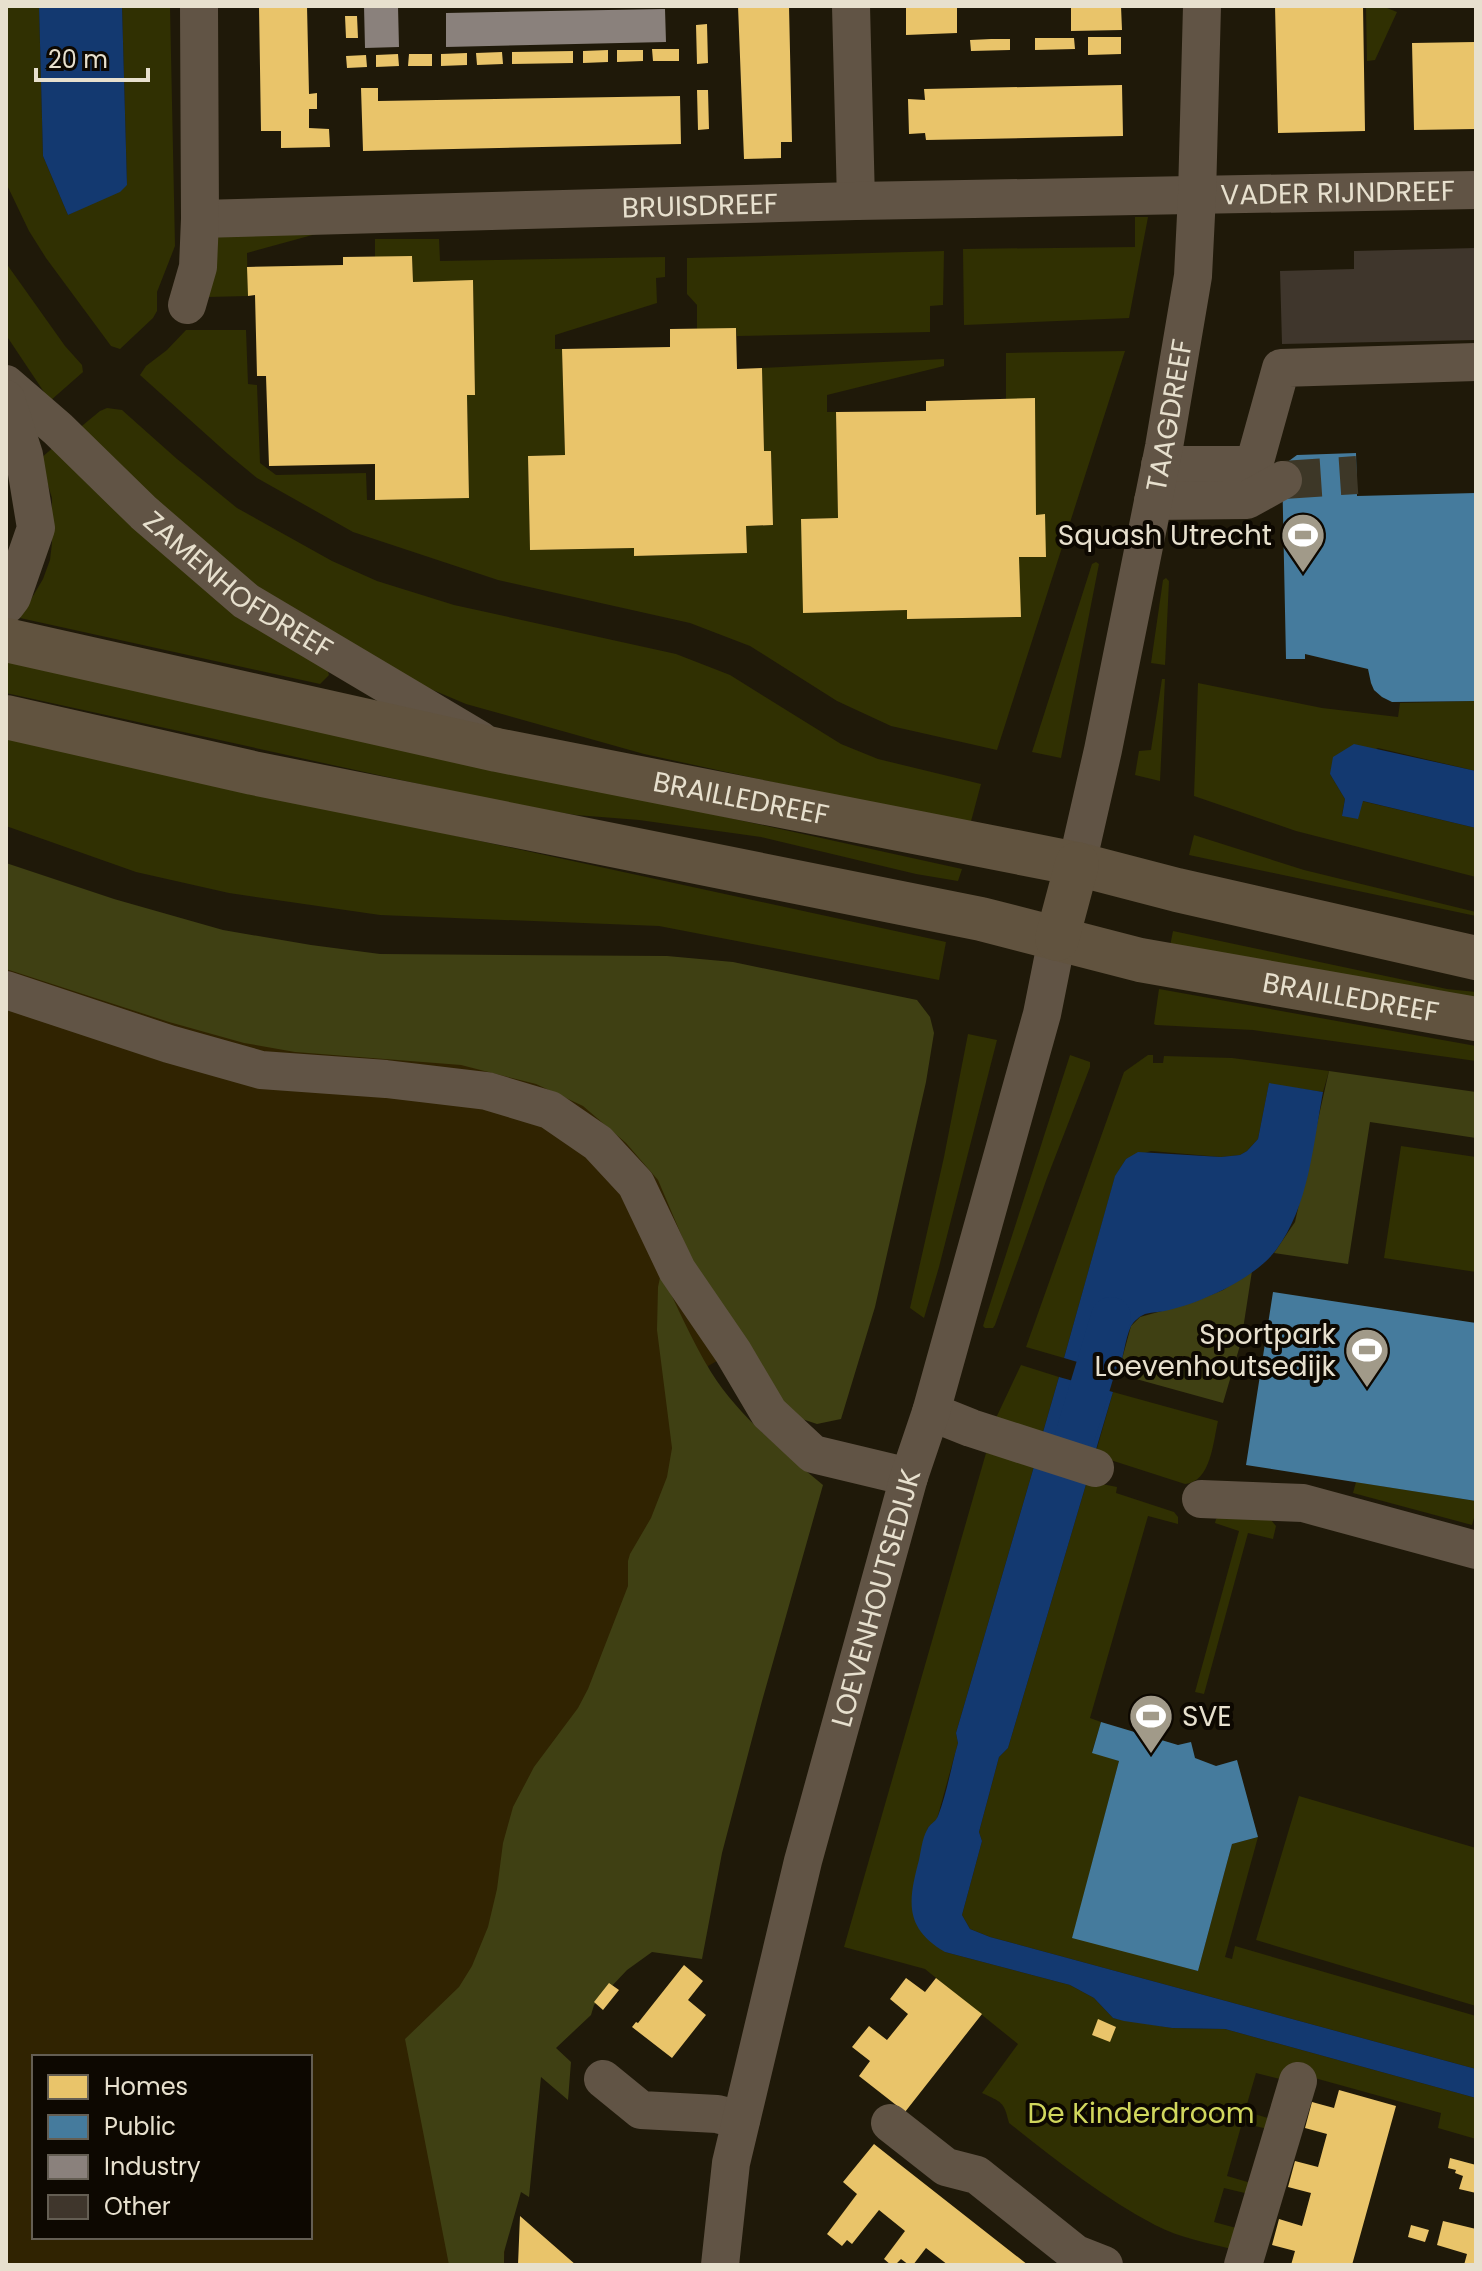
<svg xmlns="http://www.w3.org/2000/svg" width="1482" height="2271" font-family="Poppins,sans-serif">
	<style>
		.built { fill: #302301; fill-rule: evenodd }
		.green { fill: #303002 }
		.forest { fill: #3f4013 }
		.water { fill: #133970 }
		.homes { fill: #e9c46a }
		.public { fill: #457b9d }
		.industry { fill: #8a817c }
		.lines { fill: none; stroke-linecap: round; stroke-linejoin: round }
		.canal { stroke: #133970; stroke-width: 40 }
		.building { fill: #3f362c }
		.minor-tunnel { stroke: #3d3727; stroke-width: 38; stroke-dasharray: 38 19; stroke-linecap: butt }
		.minor { stroke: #615445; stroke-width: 38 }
		.major { stroke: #61533f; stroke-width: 44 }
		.labels { text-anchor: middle; stroke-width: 8; stroke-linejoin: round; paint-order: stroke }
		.street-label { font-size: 28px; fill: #e7e0ce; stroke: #0d0801 }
		.poi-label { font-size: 28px; fill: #e7e0ce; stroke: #0d0801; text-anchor: end }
		.park-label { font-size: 28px; fill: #d1d75d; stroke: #0d0801 }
	</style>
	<rect width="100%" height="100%" fill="#1f1909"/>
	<path class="built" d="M6,932L670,1080L748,1344L708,1366L502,2114L509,2126L504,2265H6ZM34,2057H310V2237H34Z"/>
	<path class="green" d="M6,6H39L43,156L68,215L127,185L122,6H170L175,246L157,292V311L153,318L120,349L111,346L46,258L29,231L6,183Z
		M1366,6H1382L1397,12L1375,60L1367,61Z
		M1135,217H1148L1129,318L964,325L963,249L1135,247Z
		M338,228L247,253L248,296L208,297L217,233Z
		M375,239H439L440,261L665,257V277L656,278L657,303L555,335V349H562L565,455L528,456L530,550L634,548V556L747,553L746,526L773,525L771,451H764L762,368L944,359V366L827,395V412H836L838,518L801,519L804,613L907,610V619L1020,617L1019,557L1045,556V515H1036L1035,399H1006V353L1125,351L997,750L891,726L837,701L750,646L690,623L498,580L353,532L257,478L228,454L140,375L146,366L167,350L186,330H246L248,384L257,385L260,463L276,475L366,473L367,500L469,498L467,395L475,394L473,281L413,282L412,256L375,257Z
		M944,251L943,305L930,306V332L737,336L736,328L697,329V305L687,294V258Z
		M6,263L65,346L82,365L83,372L50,401L6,335Z
		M107,408L122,410L177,459L237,508L332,561L377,581L454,605L676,654L730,675L841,744L878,759L981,784L970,825L644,754L466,704L388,671L246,586L77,430L100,411Z
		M56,445L326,665L329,675L320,684L20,618L43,579L50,560L52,543V498L40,459Z
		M1096,562L1099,564L1061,758L1032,752L1092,564Z
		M1166,578L1169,581L1165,665L1151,663L1163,580Z
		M6,659L962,869L958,881L916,874L761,837L639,820L576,815L514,805L6,693Z
		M1162,679H1165L1160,781L1135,775L1139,751L1151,750Z
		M1198,683L1322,708L1398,717L1400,703L1476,701V771L1378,748L1330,774L1345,799L1342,815L1362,801L1476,828V877L1296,831L1194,796Z
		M6,738L946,942L939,980L659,926L380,915L229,893L136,872L6,826Z
		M1194,835L1304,870L1476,912V916L1189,855Z
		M1173,931L1447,989L1476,992V1002L1170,946Z
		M1159,989L1476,1046V1061L1253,1030L1156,1025L1154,1024Z
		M968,1034L997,1040L939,1267L924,1318L910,1308L944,1157Z
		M1070,1055L1090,1062V1067L1047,1178L995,1325L993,1328H985L983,1326Z
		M1148,1055H1153V1063H1163L1164,1056L1232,1058L1329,1071L1323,1092L1269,1084L1258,1139L1247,1151L1240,1155L1221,1157L1151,1151L1126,1159L1115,1177L1064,1358L1026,1347L1124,1072Z
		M1401,1146L1476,1157V1272L1384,1258Z
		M1021,1365L1059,1377L1041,1439L996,1418Z
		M1113,1392L1218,1421C1213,1442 1211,1482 1185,1484L1095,1455Z
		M986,1453L1035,1463L956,1733L958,1743L937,1819L927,1829L945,1952L1070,1985L1094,1998L1113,2018L1172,2028L1225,2029L1476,2098V2139L1438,2128L1441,2113L1311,2077L1280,2079L1256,2073L1245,2111L1271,2119L1268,2129L1242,2123L1227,2176L1251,2183L1249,2194L1224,2188L1214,2222L1240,2229L1236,2250C1208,2243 1180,2238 1155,2225C1102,2197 1056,2160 1009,2123C1004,2101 1001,2102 982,2093L1018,2044L925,1969L844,1947Z
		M1087,1481L1117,1487L1116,1493L1174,1512L1178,1517V1524L1148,1516L1090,1718L1101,1722L1092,1752L1119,1761L1073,1937L1198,1971L1232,1844L1258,1837L1225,1957L1232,1959L1235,1946L1476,2016V2069L990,1937L970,1929L962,1915L982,1841L979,1832L999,1757L1008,1748Z
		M1356,1482L1476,1501V1511L1472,1525L1353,1493Z
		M1221,1516L1271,1520L1276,1526L1273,1539L1248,1533L1204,1694L1195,1692L1239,1531L1215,1523L1216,1519Z
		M1299,1796L1476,1848V2006L1256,1940Z"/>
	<path class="forest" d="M6,863L114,899L223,930L311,945L380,954L667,956L733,962L917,1000L930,1017L934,1033L926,1082L875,1307L841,1419L817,1424L793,1416L723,1333L658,1180L626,1143L583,1106L536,1084L461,1065L295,1052L244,1043L169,1022L6,969Z
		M1329,1071L1476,1092V1138L1370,1122L1348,1264L1274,1253L1295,1222Z
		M1252,1271L1241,1342L1223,1403L1118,1374L1131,1326L1140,1317L1191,1303L1223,1290Z
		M661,1273C677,1306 692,1341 711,1372C739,1417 784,1452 823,1485L762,1701L722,1853L702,1959L652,1952L627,1970L594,2005L591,2015L556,2048L571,2062L568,2100L541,2077L529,2197L521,2192L504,2252V2265H449L405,2039L459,1987L472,1966L488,1927L497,1889L503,1843L513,1807L534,1767L578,1708L588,1689L628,1586V1561L630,1554L651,1518L667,1477L672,1448L657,1330L658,1287Z"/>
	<path class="water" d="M39,6H122L127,185L120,192L68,215L43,156Z
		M1354,744L1476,771V828L1363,801L1358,819L1342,816L1345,799L1330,774L1333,757Z
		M1269,1083L1323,1092C1313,1145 1309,1206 1276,1250C1255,1278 1203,1302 1169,1310C1162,1312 1153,1312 1145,1314C1140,1316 1134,1321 1131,1326C1125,1339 1123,1360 1118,1374L1064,1358L1115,1176L1126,1159L1138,1152L1221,1157L1240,1155L1247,1151L1258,1139Z
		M1059,1377L1113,1392L1095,1453L1041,1439Z
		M1035,1463L1087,1481L1008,1748L999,1757L979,1832L982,1841L962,1915L970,1929L990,1937L1476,2069V2098L1225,2029L1172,2028L1124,2021L1113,2018L1094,1998L1070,1985L945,1952C904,1928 908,1901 919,1860C921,1851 922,1839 927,1830C929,1824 936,1822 938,1816C947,1793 951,1767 958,1743L956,1733Z"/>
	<path class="homes" d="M259,6H307L309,94L317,93V109H309V128L329,129L330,147L281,148V131H261Z
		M738,6H789L792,142H781V158L744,159Z
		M906,6H957V33L906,35Z
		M1071,6H1121L1122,30L1071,31Z
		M1275,6H1363L1365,131L1278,133Z
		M345,16H357L358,38H346Z
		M707,24L708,63L697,64L696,25Z
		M1088,37H1121V54L1088,55Z
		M1035,38H1074L1075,49L1035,50Z
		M991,39H1010V50L971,51L970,40Z
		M1475,42L1476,129L1414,130L1412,43Z
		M652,49H679V61H653Z
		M608,50V62L583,63V51Z
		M617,50H643V61L617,62Z
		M573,51V63L512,64V52Z
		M502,52L503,64L477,65L476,53Z
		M467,53V65L441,66V54Z
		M398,54L399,66L376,67V55Z
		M409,54H432V66H408Z
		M366,55L367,67L347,68L346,56Z
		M1122,85L1123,136L926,140L925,133L909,134L908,99L925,100L924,89Z
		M361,88H378V101L680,96L681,144L363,151Z
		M697,90H708L709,129L698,130Z
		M412,256L413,282L473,280L475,395H467L469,498L375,500V464L269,466L266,376H257L255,295L248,296L247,267L343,265V257Z
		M736,328L737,369L762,368L764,451H771L773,525L746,526L747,553L634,556V548L530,550L528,456L565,455L562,349L670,347V329Z
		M1035,398L1036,515L1045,514L1046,557H1019L1021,617L907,619V610L803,613L801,519L838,518L836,412L926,411V401Z
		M684,1965L703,1981L688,2000L706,2015L672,2058L632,2027L636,2022L638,2023Z
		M906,1978L925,1992L936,1978L982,2014L905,2112L859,2076L870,2061L852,2047L869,2026L887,2040L908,2014L890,1999Z
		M609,1983L619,1990L603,2010L594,2002Z
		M1098,2019L1116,2027L1110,2042L1092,2035Z
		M1339,2090L1396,2106L1352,2265H1291L1295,2251L1272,2245L1279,2219L1302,2226L1311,2193L1288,2187L1295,2161L1318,2167L1327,2134L1305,2128L1312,2102L1334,2108Z
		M874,2144L898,2163L1028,2265H948L926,2248L913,2265H909L901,2259L895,2265H891L884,2259L905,2231L879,2210L852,2244L847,2240L842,2246L827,2234L857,2194L843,2182Z
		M1450,2158L1476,2165V2193L1459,2189L1463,2176L1455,2173L1456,2170L1448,2168Z
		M520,2216L576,2265H518Z
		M1443,2221L1476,2229V2265H1464L1467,2254L1437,2245Z
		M1411,2225L1429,2230L1425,2242L1408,2237Z"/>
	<path class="public" d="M1356,453L1357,496L1476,493V701L1392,702L1382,697L1374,690L1371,683L1368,669L1305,654V659H1286L1282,466L1297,455Z
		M1273,1292L1476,1323V1501L1246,1465Z
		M1101,1722L1178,1745L1191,1742L1195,1758L1216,1766L1237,1760L1258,1837L1232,1844L1198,1971L1072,1938L1119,1761L1092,1753Z"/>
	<path class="industry" d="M364,6H398L399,47L365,48Z
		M665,9L666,42L446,47V13Z"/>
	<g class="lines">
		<path class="canal" d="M1075,1436L1111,1317"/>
	</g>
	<path class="building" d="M1476,248V340L1282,344L1280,271L1354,269V251Z"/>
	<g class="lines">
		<path class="minor-tunnel" d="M1283,480L1357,475"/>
		<g class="minor">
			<path d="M851,6L856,201"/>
			<path id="s1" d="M200,219L856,201L1476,190"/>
			<path d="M187,305L198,267L200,219L199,6"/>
			<path id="s2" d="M6,384L58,429L144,513L246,601L480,740"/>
			<path d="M6,399L24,455L36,528L12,597L6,605"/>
			<path d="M1160,465H1254L1281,368L1476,362"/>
			<path d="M1153,501L1247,500L1283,480"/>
			<path id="s3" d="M1077,864L1103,750L1164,447L1193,276L1197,195L1202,6"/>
			<path d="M6,990L169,1044L261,1070L386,1079L487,1091L550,1110L598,1143L636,1184L677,1270L733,1352L769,1413L813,1454L909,1477"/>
			<path d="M931,1412L971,1428L1095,1468"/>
			<path d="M1201,1499L1303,1503L1476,1550"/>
			<path d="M603,2079L641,2110L717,2114L741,2120"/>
			<path d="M890,2123L946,2167L977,2175L1076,2254L1104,2265"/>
			<path id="s4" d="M720,2265L731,2163L803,1861L909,1477L931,1412L1042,1014L1057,939"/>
			<path d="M1243,2265L1298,2081"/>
		</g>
		<g class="major">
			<path id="s5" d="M6,640L497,750L1077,864L1177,890L1476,958"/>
			<path id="s6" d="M6,717L253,773L981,919L1140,960L1476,1019"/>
			<path d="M1057,939L1077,864"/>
		</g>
	</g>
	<defs>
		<g id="stadium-pin" transform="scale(2.3)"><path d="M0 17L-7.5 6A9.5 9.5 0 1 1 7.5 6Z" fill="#a19a89" stroke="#0d0801"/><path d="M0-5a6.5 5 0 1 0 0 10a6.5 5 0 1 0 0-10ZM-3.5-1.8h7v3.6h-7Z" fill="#fff"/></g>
	</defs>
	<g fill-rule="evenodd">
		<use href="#stadium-pin" x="1303" y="535"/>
		<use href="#stadium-pin" x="1367" y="1350"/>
		<use href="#stadium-pin" x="1151" y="1716"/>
	</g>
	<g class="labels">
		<g class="street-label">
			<text dy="10" stroke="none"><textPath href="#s1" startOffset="1138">VADER RIJNDREEF</textPath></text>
			<text dy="10" stroke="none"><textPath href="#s1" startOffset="500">BRUISDREEF</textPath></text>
			<text dy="10" stroke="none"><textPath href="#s3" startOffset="458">TAAGDREEF</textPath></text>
			<text dy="10" stroke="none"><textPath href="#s2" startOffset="308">ZAMENHOFDREEF</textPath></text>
			<text dy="10" stroke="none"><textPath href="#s5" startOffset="752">BRAILLEDREEF</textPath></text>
			<text dy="10" stroke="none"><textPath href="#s6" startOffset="1374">BRAILLEDREEF</textPath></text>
			<text dy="10" stroke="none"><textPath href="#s4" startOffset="686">LOEVENHOUTSEDIJK</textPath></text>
		</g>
		<g class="poi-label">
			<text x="1272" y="545">Squash Utrecht</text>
			<text x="1336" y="1344">Sportpark<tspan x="1336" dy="32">Loevenhoutsedijk</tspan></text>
			<text x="1182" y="1726" text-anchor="start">SVE</text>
		</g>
		<g class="park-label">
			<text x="1141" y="2123">De Kinderdroom</text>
		</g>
	</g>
	<rect width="1482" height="2271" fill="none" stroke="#e7e0ce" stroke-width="16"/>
	<rect x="32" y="2055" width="280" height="184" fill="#0d0801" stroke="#645e53" stroke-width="2"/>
	<rect x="48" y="2075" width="40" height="24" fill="#e9c46a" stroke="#645e53" stroke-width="2"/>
	<text x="104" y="2095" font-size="24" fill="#e7e0ce">Homes</text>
	<rect x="48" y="2115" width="40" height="24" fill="#457b9d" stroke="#645e53" stroke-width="2"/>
	<text x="104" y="2135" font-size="24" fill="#e7e0ce">Public</text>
	<rect x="48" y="2155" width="40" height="24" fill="#8a817c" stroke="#645e53" stroke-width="2"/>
	<text x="104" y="2175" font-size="24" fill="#e7e0ce">Industry</text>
	<rect x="48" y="2195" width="40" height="24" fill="#3f362c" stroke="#645e53" stroke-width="2"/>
	<text x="104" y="2215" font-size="24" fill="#e7e0ce">Other</text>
	<path d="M36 68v12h112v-12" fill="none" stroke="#e7e0ce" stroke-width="4"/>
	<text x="48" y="68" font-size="24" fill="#e7e0ce" stroke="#0d0801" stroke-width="6" paint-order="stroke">20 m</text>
</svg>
